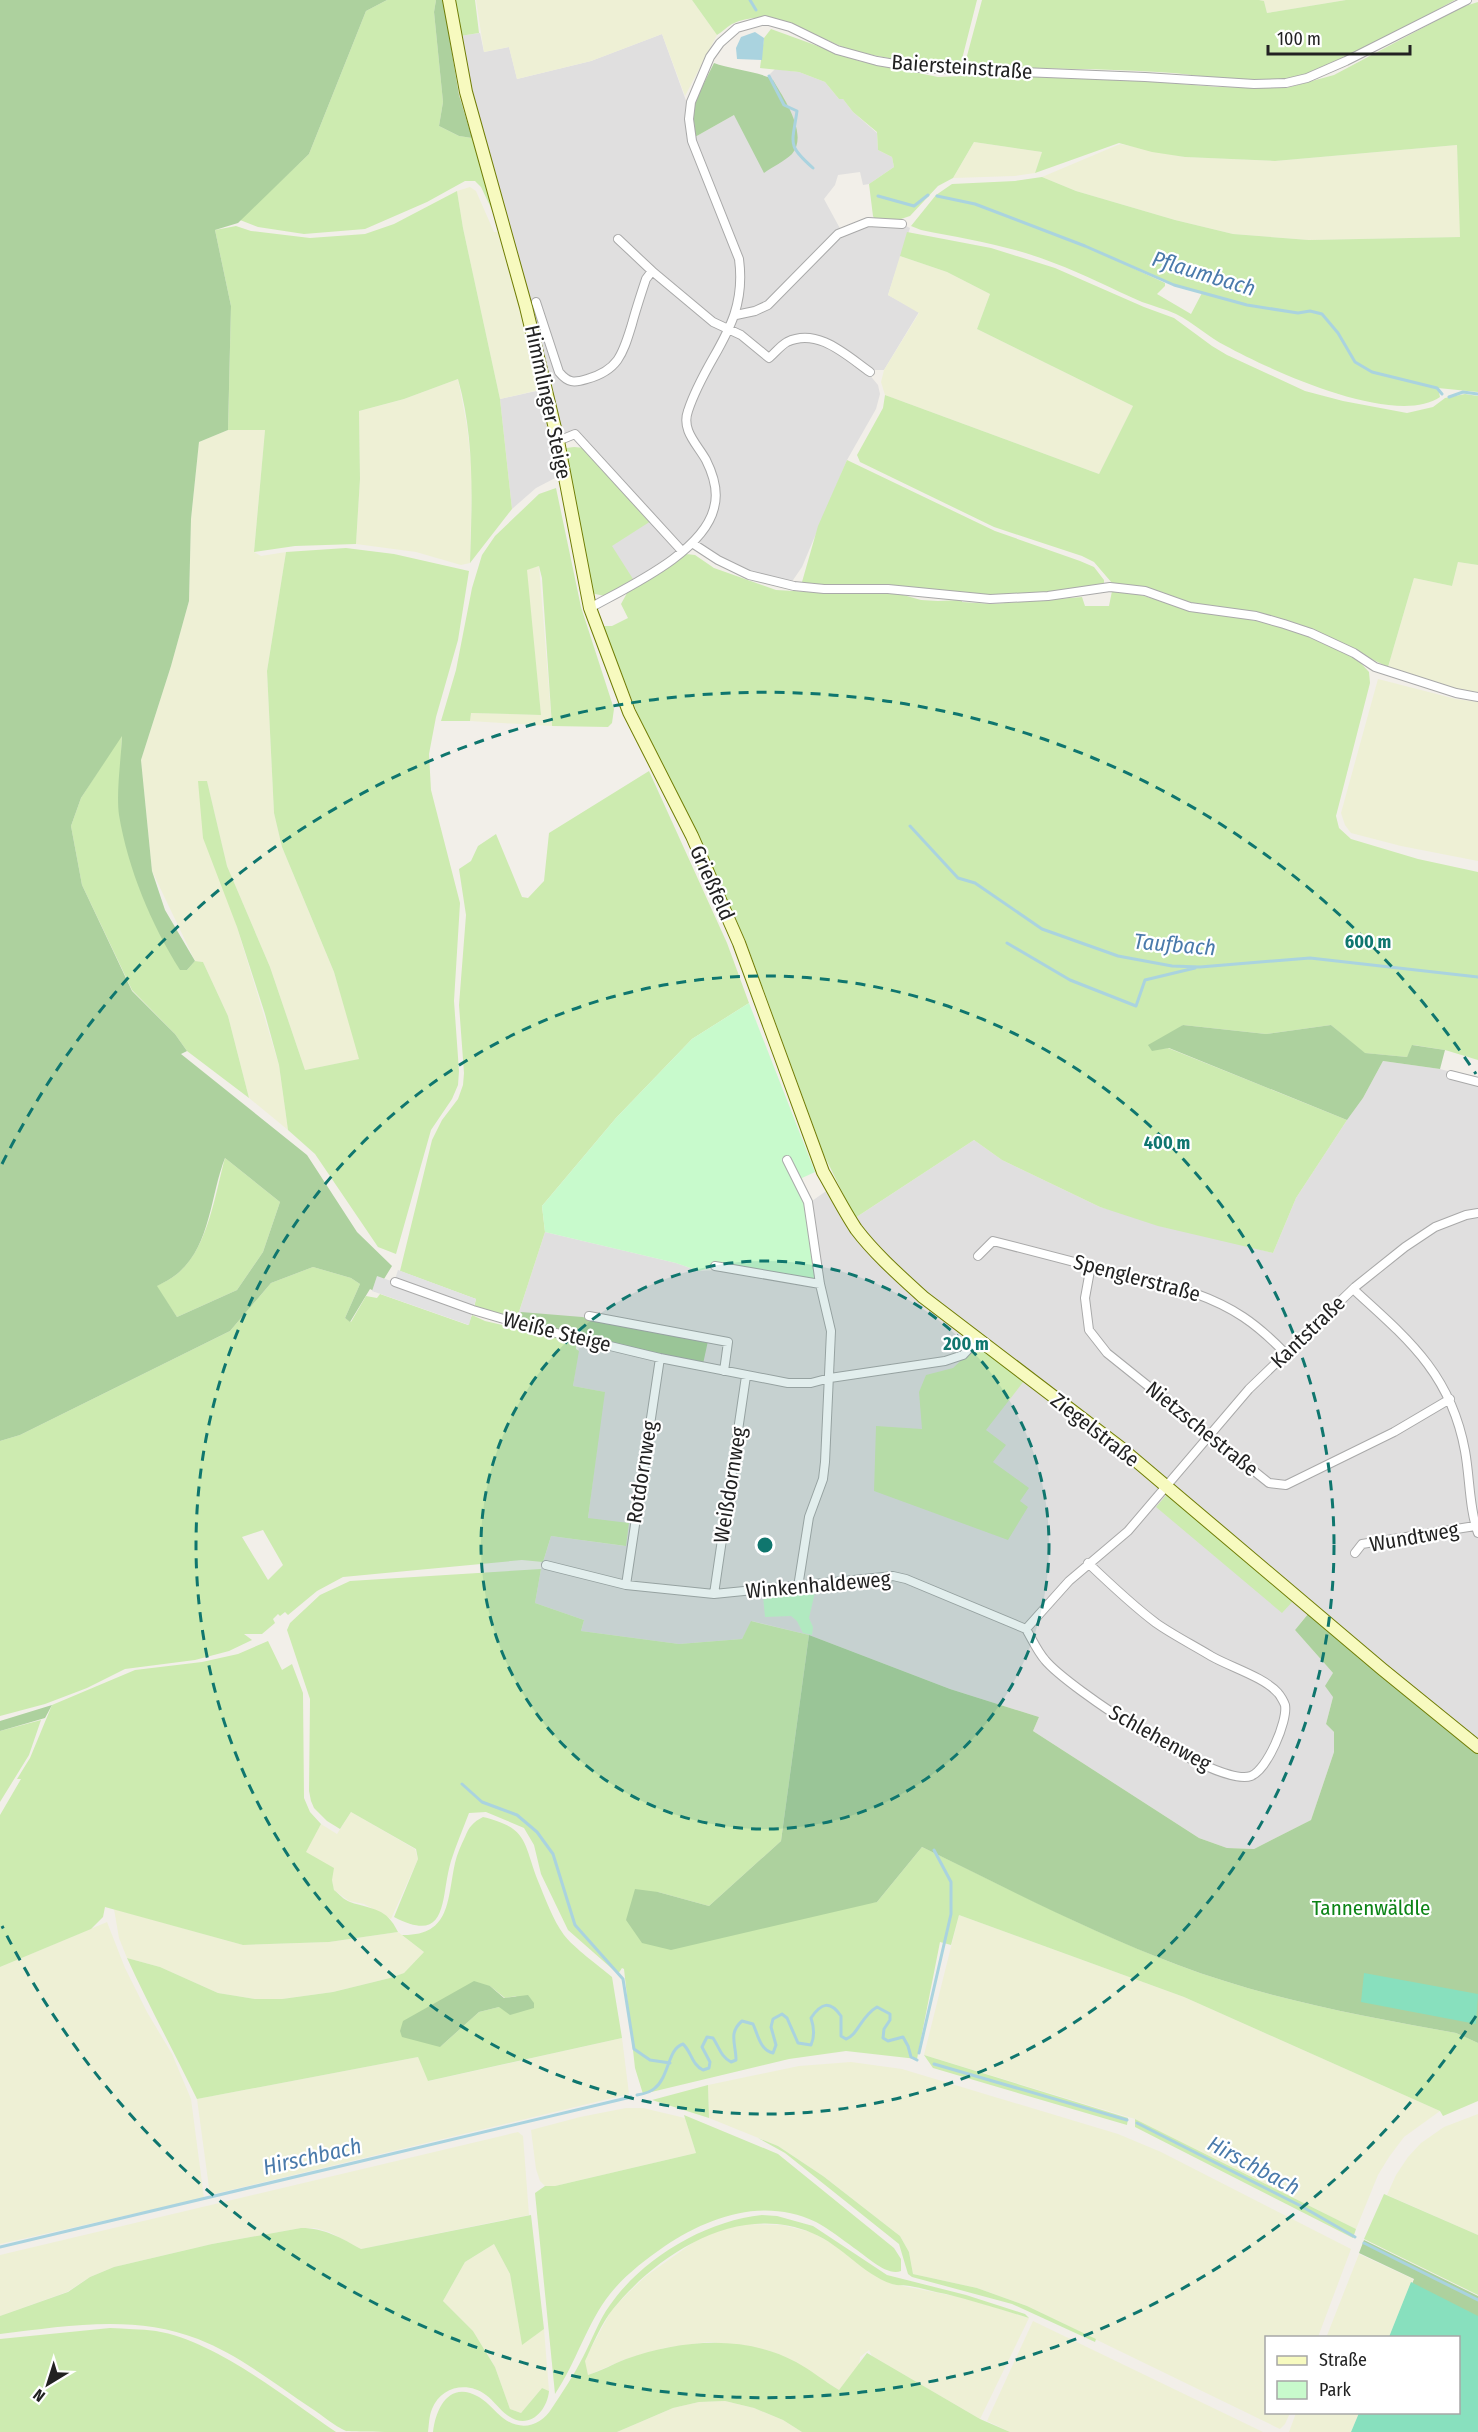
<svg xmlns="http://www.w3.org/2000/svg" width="1478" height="2432" font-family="'Fira Sans Condensed',sans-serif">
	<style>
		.residential { fill: #e0dfdf }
		.farmland { fill: #eef0d5 }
		.grass { fill: #cdebb0; fill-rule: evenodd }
		.forest { fill: #add19e; fill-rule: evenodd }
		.park { fill: #c8facc }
		.pitch { fill: #88e0be }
		.parking { fill: #e2e2e2 }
		.water { fill: #aad3df }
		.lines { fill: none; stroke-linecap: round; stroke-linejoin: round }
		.stream { stroke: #aad3df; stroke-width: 3 }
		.minor-casing { stroke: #a9a9a9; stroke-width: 10 }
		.secondary-casing { stroke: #707d05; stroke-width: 14 }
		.minor { stroke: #fff; stroke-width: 8 }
		.secondary { stroke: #f7fabf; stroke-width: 12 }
		.ring { fill: none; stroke: #0f766e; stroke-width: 3; stroke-dasharray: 10 8 }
		.labels { text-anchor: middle; stroke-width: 4.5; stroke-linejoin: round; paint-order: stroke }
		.street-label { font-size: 21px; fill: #222; stroke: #fff }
		.park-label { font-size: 21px; fill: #0c8416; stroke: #fff }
		.water-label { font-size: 22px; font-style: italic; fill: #4a7aab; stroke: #fff }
		.centre { fill: #0f766e; stroke: #fff; stroke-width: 3 }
		.ring-label { font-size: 18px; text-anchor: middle; font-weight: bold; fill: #0f766e; stroke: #fff; stroke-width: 4.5; stroke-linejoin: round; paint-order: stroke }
	</style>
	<rect width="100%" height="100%" fill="#f2efe9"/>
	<path class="residential" d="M480,33L484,52L509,47L517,79L591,61L662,34L693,120L695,137L734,115L773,80L768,76L775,69L799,72L825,82L839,99H843L853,112L877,133L878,150L892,157L894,167L869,184L863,185L860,172L838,175L835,185L824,199L843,234L870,222L902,224L910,228L888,295L919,312L884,370H871L868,373L878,385L880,394L876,409L847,460L802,567L791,583L750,572L720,558L694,540L633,580L611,546L656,517L575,430L554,440L561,475L536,488L512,509L500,399L550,388L469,92L459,36Z
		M1383,1061L1440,1069L1478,1079V1740L1314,1606L1295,1630L1333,1673V1697L1326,1724L1334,1732V1752L1311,1820L1254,1849L1227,1848L1199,1838L1033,1731L1039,1717L950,1689L809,1635L752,1621L742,1639L679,1644L581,1631L584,1620L535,1603L541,1569L551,1536L625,1546L588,1518L604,1392L573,1386L579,1346L576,1342L518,1315L545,1232L676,1263L699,1271L716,1270L824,1287L812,1201L829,1189L849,1222L974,1140L1002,1160L1100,1207L1273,1253L1296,1198L1347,1120L1363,1098Z"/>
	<path class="farmland" d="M476,0H692L717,35L685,96L662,34L591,61L517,79L509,47L484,52Z
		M1259,0H1346L1267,13L1264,1Z
		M974,142L1042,152L1035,173L1015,176L953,178Z
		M1120,144L1185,157L1275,161L1457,145L1461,237L1309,240L1233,234L1175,220L1076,191L1042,177Z
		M470,187L476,191L494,232H499L523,314L539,390L500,399L463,228L457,191Z
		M900,256L947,272L990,294L977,329L1133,406L1099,474L885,395L881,382L884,370L919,313L888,295Z
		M458,379L467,426L472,472L470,563L461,565L416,552L356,544L360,479L359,411L404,399Z
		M228,430H265L254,552L261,556L286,552L267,671L274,813L282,847L334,972L360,1059L305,1070L270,967L227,866L207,781H198L237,927L279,1065L288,1130L249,1098L228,1016L203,962L195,961L152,871L141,760L171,666L189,601L191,519L199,442Z
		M1458,562L1478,565V692L1454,690L1388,667L1414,578L1452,586Z
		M539,566L552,726L470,721L471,713L541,715L526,570Z
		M1378,679L1456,699L1478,702V861L1401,846L1351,833L1345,825L1341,813Z
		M351,1812L415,1849L418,1859L391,1919L364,1904L349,1901L334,1890L332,1880L305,1852L321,1824L337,1834Z
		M114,1909L243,1945L329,1942L398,1932L424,1952L404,1973L390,1978L333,1992L282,1999H255L218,1993L160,1967L127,1958L119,1938Z
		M959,1915L1184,1997L1440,2111L1404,2137L1389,2157L1378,2175L1356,2229L1135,2119L924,2055Z
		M107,1922L125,1968L147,2012L172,2054L191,2099L204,2198L0,2244V1967Z
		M622,2038L629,2094L210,2195L197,2099L418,2057L429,2081Z
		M851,2062L902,2069L1118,2134L1161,2152L1351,2249L1318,2337L1266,2338V2412L1290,2413L1285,2424L1280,2429L1027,2306L977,2288L913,2274L909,2252L900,2236L823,2176L778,2146L709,2118L708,2085L799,2066Z
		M626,2108H643L685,2118L696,2153L555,2186H545L540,2181L536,2169L531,2130L580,2117Z
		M1478,2114V2235L1387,2195L1396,2175L1408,2157L1421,2143L1444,2127Z
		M518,2132L523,2136L529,2215L361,2249L329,2232L315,2228H301L212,2244L114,2267L90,2277L67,2292L0,2316V2255Z
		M743,2224L782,2225L811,2232L835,2245L873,2274L893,2284L964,2298L1029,2318L980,2419L872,2356L869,2350L860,2357L859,2365L839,2390L795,2362L770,2351L742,2345L708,2342L664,2348L626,2359L588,2375L584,2361L611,2311L627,2294L646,2276L698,2239L718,2231Z
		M494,2244L510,2274L522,2344L544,2329L549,2391L542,2388L521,2413L510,2409L495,2367L473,2331L443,2301L465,2262Z
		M1359,2254L1413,2279L1389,2337L1326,2338Z
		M1033,2321L1263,2432H1010L987,2421Z
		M725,2401L754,2408L783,2420L802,2432H617L673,2408L699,2402Z
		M1296,2413H1359L1351,2432H1289Z"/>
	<path class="grass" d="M387,0H436L434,12L443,102L439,126L459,136L472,138L494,214L481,187L475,181H465L427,202L365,229L304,234L258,227L240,220L309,154L366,11Z
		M454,0H475L479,33L460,36Z
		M692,0H977L960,67C926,63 892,60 859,52C820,43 774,3 732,24C727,27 722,32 717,35Z
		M982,0H1259L1264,1L1267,13L1346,0H1455C1401,29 1347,67 1287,79C1253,86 1208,76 1173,73C1104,68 1034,69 964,67Z
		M1478,2V392L1438,388L1440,397C1395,428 1270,370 1226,346C1208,337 1194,323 1176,314C1165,309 1153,306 1142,302C1112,289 1084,274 1054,263C1012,246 966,239 921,230L911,226L936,195L952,184L1015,181L1042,177L1076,191L1175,220L1233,234L1309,240L1460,237L1457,145L1275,161L1185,157L1152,152L1119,143L1035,173L1042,152L974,142L953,178L938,186L910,216L901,219L875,220L873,216L869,184L894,167L892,157L878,150L877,132L853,112L843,99H839L825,82L799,72L760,68L764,38L771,29L859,61L938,77L990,75L1144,81L1218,87L1286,88L1334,75L1462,7ZM1122,263L1174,285L1202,293L1191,314L1157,294L1165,286V283Z
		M457,191L463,228L500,399L512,509L470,563C472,501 475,439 458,379L404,399L359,411L360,479L356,544L295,546L254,552L265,430H228L231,306L215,230L236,226L251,231L310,238L365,234L394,224Z
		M907,232L991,248L1055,268L1144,307L1174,318L1212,346L1227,355L1305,391L1343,401L1407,413L1433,407L1445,398L1465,394L1478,396V565L1458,562L1452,586L1414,578L1388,667L1305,627L1199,605L1152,590L1112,583L1094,562L1082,556L994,527L860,462L857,455L883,408L885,395L1099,474L1133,406L977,329L990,294L947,272L900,256Z
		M574,447L585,448L651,521L612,546L633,579L605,596L595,594L591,591L566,448Z
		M847,460L995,531L1080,561L1094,567L1104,580V584L1099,587L994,597L808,585L802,582L818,526Z
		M556,488L581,607L614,709L612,723L608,727L552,726L542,578L539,566L527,570L541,715L471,713L470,721H441L456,670L472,588L482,555L495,536L539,494Z
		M346,548L394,554L469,571L458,640L436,717L429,754L431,790L460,903L454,1001L459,1071L458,1085L452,1099L431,1130L396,1254L378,1247L315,1154L288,1130L279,1065L265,1014L237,927L203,838L198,781H207L227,866L270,967L305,1070L359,1059L334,972L282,847L274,813L267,671L286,552Z
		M686,554L695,555L714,568L776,590L846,594V592L896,593L921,600L938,601L962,600V602L992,604L1082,597L1085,606H1109L1112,591H1127L1188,609L1274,624L1300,633L1357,659L1369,672L1370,683L1336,816L1339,828L1351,839L1418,859L1478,872V1060L1445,1050L1413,1045L1407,1057L1364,1053L1331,1025L1266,1034L1183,1025L1152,1050L1168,1048L1347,1120L1296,1198L1273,1253L1158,1226L1100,1207L1002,1160L974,1140L855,1218L824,1155L746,942L696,831L640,720L603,626H612L628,618L621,604L627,593Z
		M122,734L119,813L187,970L195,961L203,962L228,1016L249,1098L187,1051L175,1034L132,990L82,885L71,826L81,798Z
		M649,771L727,943L749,1003L692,1039L616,1118L542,1206L545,1232L516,1321L474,1308L476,1299L400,1271L432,1140L442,1120L458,1099L463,1085L464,1073L459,1005L466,915L459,869L471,861L478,846L496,834L522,897L528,898L544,881L549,833Z
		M225,1158L280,1202L263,1252L237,1290L177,1317L156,1286C163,1283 171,1279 177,1274C208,1249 215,1194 225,1158Z
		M313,1267L351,1278L360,1284L345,1318L351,1322L366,1296L377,1298L380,1294L468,1325L472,1315L485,1321L576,1342V1349L579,1351L573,1386L605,1392L588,1518L629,1523L626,1546L551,1536L543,1562L522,1560L343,1577L317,1591L288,1615L285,1612L280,1616L278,1614L273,1619L275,1623L262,1634H244L252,1640L229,1651L195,1660L125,1669L87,1688L45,1704L0,1716V1441L20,1435L230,1331L271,1283ZM263,1530L283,1565L268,1580L242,1537Z
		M977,1345L1024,1381L986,1430L1006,1445L993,1462L1029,1488L1020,1501L1028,1507L1008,1540L874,1491L876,1426L922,1429L919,1392L926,1375L953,1368Z
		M1168,1493L1294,1600L1282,1613L1156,1507Z
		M541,1569L535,1603L584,1620L581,1631L679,1644L742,1639L751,1621L809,1635L781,1841L709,1906L658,1892L626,1920L877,1902L922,1847C1006,1887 1090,1932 1178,1965C1268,1999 1362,2016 1456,2033L1478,2043V2101L1443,2116L1440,2111L1184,1997L959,1915L951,1945L940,1942L917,2059L846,2051L789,2059L643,2094L635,2068L624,1969L622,1968L618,1974L568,1930L541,1874L534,1845L524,1828L486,1812L469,1813C463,1829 456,1845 451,1861C440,1897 450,1946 394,1917L418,1859L416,1849L351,1812L340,1829L327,1821L314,1808L311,1801L309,1791L310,1699L287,1630L290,1623L320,1595L350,1581Z
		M268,1641L282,1670L292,1664L303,1693L304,1798L310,1812L321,1824L306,1852L334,1868L332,1880L334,1890C339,1894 344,1900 350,1902C373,1910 386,1907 398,1932L329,1942L243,1945L105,1907L103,1917L91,1929L0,1967V1815L21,1779H17L30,1758L52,1705L135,1670L202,1662L238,1654Z
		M41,1720L29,1755L0,1802V1731Z
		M483,1817C529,1828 523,1843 538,1881C545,1898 553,1920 564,1935C573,1947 599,1966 612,1977L622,2038L428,2081L418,2057L197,2099C174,2052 149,2006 127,1958L160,1967L218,1993L255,1999H282L333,1992L390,1978L404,1973L424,1952L402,1935C451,1936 447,1900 455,1863C457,1854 461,1845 465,1837C469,1827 473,1822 483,1817ZM490,1986L505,1998L517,1996L499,2007L479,2012L440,2047Z
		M924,2055L1128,2118L1127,2125L933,2068Z
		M708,2085L709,2118L652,2100Z
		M684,2115L778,2154L894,2248L901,2259V2271C887,2277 865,2255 854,2248C842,2239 829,2229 816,2222C764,2197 710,2216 665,2246C645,2260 625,2275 610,2294C587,2323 576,2363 555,2394L535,2193L545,2186H555L696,2153Z
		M1135,2119L1356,2229L1353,2238L1135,2127Z
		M758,2138L778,2146L823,2176L900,2236L909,2252L913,2274L977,2288L1027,2306L1096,2339L1095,2342L1012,2304L912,2277L908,2274L899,2244L785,2153Z
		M1384,2194L1478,2235V2295L1364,2239Z
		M531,2215L544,2329L522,2345L510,2274L494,2244L465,2262L443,2301L473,2331L495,2367L510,2409L521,2413L542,2388L549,2391C547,2412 528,2431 507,2415C499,2409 494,2401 486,2395C468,2381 441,2386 432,2409C429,2416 429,2425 428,2432C413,2432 355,2432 346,2431C334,2426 322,2415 311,2408C275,2384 239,2355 198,2339C134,2314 67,2326 0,2334V2316L68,2292L90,2277L114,2267L212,2244L301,2228C325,2228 341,2238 361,2249Z
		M762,2215L777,2216L813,2226L887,2275L966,2295L1025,2314L1029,2318C1002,2310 974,2301 946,2294C934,2292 922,2288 910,2286C905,2285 898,2286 892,2284C862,2274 842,2245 812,2233C738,2202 659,2253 613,2309C601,2324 593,2344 585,2361L588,2375C601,2371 613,2364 626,2359C680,2340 744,2334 796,2362C811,2370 824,2381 839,2390L867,2353L980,2419L1010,2432H802L783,2420L754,2408L725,2401L699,2402L673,2408L617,2432H433C436,2407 450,2380 479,2397C489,2403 495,2412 503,2418C521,2432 541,2426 552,2408C563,2391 574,2375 583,2357C592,2340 599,2320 610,2305C643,2258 705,2221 762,2215Z
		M110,2328C125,2329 141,2329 156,2331C216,2341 286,2398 336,2432H0V2339Z"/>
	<path class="forest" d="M0,0H387L366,11L309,154L238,223L215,230L231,306L228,430L199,442L191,519L189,601L171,666L141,760L152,871L165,910L195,961L187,970H180C151,924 128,869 119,815C116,792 121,760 122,736L81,798L71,826L82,885L132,991L175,1034L187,1051L181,1054L307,1155L357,1232L392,1266L376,1292L370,1289L350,1322L345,1318L360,1284L351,1278L313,1267L271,1283L230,1331L20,1435L0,1441ZM225,1158L280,1202L263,1252L237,1290L177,1317L157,1286C163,1283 171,1279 177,1274C211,1246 210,1196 225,1158Z
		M436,0H443L459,95L472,138L459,136L439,126L443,102L434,12Z
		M714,63C729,69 763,72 773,80C783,97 809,134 792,154C785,161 772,167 764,173L734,115L695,137L693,105Z
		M1183,1025L1266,1034L1331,1025L1365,1053L1407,1057L1412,1045L1445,1050L1440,1069L1383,1061L1363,1098L1347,1120L1169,1048L1152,1051L1148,1045Z
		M521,1312L582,1317L708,1341L703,1364L516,1321Z
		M1308,1614L1382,1677L1478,1753V2043L1456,2033C1362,2016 1268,1999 1178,1965C1090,1932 1006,1888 922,1847L877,1902L671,1950L642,1943L626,1920L635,1889L658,1892L709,1906L781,1841L809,1635L950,1689L1039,1717L1033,1731L1199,1838L1227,1848L1254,1849L1311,1820L1334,1752V1732L1326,1724L1333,1697L1325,1686L1333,1673L1295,1630Z
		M52,1705L45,1718L0,1731V1721Z
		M474,1981L490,1986L504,1998L528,1995L534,2003V2008L510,2015L499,2007L479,2012L440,2047L402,2037L400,2031L403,2021Z
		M1364,2240L1478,2296V2342L1445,2329L1390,2337L1414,2279L1359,2253Z"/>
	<path class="park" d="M749,1003L815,1172L802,1178L816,1280L715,1266L699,1271L676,1263L545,1232L542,1206L616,1118L692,1039Z
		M815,1592L809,1618L813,1627L812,1635L803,1633L797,1621L791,1616L765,1617L763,1596Z"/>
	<path class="pitch" d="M1364,1973L1478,1994L1476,2024L1361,2002Z
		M1411,2282L1478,2316V2432H1351L1359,2413L1458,2412V2338L1389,2337Z"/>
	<path class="parking" d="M398,1270L476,1299L469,1325L372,1291L377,1276L394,1282Z"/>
	<path class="water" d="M755,32L764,38L762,60L737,59L736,48L741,37Z"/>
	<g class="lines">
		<path class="stream" d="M750,0L756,10
			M769,76L784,105L797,111C792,145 787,145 813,168
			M878,196L914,206L928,195
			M937,196L975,204L1085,246L1174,285L1247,305L1298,313L1310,311L1322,314L1338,333L1355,362L1372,372L1437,388L1442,394
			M1449,397L1463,392L1478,394
			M910,826L958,878L975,883L1042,929L1118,956L1172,966L1200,967L1310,958L1478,977
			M1007,943L1070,980L1136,1006L1145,980L1195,968
			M462,1784L482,1802L517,1815L537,1832L553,1854L575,1925L623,1979L634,2049L650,2060L670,2063
			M919,2053L951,1914V1882L934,1850
			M934,2064L1127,2120
			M637,2095C643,2094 651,2092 655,2088C669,2077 668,2048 683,2044C691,2051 692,2065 703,2070L709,2068L710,2062L702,2047L707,2037L713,2038C719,2047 721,2057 731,2062L736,2060C736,2044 728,2033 742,2021L753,2024C758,2035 760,2050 773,2053L776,2045L771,2027L773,2019L782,2014L787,2018L798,2043L811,2045C815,2036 814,2027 811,2018C821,2003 830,2000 841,2016V2036L846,2039C858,2035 861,2016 877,2007L890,2014V2020L884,2029L883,2038L888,2041L903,2037L908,2046L911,2057L917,2060
			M1137,2123L1301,2206L1355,2237
			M1364,2243L1478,2300
			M0,2247L631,2097"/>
		<g class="minor-casing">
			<path id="minor" d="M618,239L652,271
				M536,302L559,372C568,383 574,383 587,379C619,370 623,353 632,324C636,309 641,294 646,279L652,271L713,322L741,335L769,358C775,353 780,346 787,342C818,327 847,356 870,372
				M736,315L755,311L768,305L838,234L868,222L902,224
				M558,441L575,434L682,551
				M692,543L718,560L749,575L794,586L824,589H888L990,599L1048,596L1110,587L1145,591L1190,607L1256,616L1284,624L1311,633L1354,653L1375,667L1456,693L1478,697
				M590,608C627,587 703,553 714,508C719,491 713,474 706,460C697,444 681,430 688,411C707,353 748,326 739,259L692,141L689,119L691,102L710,57L720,43L737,28L765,20L790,27L837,50L877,61L919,68L1145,77L1254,84L1286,83L1307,78L1346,61L1467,0
				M1451,1075L1478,1082
				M787,1160L808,1202L820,1284L831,1331L825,1462L823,1479L809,1517L798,1587
				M978,1256L993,1241L1194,1293C1233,1307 1256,1323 1285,1353
				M1091,1265L1085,1298L1089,1330L1107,1353L1269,1483L1286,1485L1394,1432L1450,1399
				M715,1266L820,1284
				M395,1282L473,1310L531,1327L660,1358L788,1383H811L830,1378L945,1361L963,1355L977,1340
				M1353,1289C1408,1339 1451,1374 1465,1451C1470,1478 1469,1508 1478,1533
				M589,1316L728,1342L724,1371
				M1355,1553L1362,1544L1475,1526
				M546,1565L626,1585L714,1594L893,1576L906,1579L1026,1629L1069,1581L1128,1531L1249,1389L1355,1287L1405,1247L1435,1227L1466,1215L1478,1213
				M626,1585L660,1358
				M714,1594L746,1376
				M1026,1629C1032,1639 1037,1651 1045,1660C1068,1688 1218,1788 1251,1776C1267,1770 1288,1721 1285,1705C1284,1702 1280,1695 1278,1693C1264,1677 1230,1667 1211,1656C1193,1645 1173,1635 1156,1623C1132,1605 1110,1584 1088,1563"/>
		</g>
		<g class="secondary-casing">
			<path id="secondary" d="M449,0L466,92L526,307L558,441L590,608L629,712L692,836L739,943L823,1172C834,1191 844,1211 856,1229C875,1254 900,1276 923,1297L1121,1448L1382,1669L1478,1747"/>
		</g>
		<use href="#minor" class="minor"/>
		<use href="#secondary" class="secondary"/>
	</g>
	<circle cx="765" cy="1545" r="284" fill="#0f766e" fill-opacity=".12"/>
	<g class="ring">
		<circle cx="765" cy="1545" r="284"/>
		<circle cx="765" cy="1545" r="569"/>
		<path d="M1476 2016A853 853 0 0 1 2 1926M2 1164A853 853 0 0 1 1476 1074"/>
	</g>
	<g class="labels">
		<g class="street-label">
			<text transform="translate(962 67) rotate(4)" y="7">Baiersteinstraße</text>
			<text transform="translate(548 402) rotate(78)" y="7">Himmlinger Steige</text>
			<text transform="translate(712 883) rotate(66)" y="7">Grießfeld</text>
			<text transform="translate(1137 1278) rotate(15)" y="7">Spenglerstraße</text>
			<text transform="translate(557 1332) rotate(14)" y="7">Weiße Steige</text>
			<text transform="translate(1308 1332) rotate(-44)" y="7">Kantstraße</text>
			<text transform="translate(1202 1429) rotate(39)" y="7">Nietzschestraße</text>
			<text transform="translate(1095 1430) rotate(38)" y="7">Ziegelstraße</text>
			<text transform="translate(642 1472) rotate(-81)" y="7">Rotdornweg</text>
			<text transform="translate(730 1485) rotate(-81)" y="7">Weißdornweg</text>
			<text transform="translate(1414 1537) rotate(-10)" y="7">Wundtweg</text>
			<text transform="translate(818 1585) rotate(-5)" y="7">Winkenhaldeweg</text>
			<text transform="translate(1160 1738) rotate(29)" y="7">Schlehenweg</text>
		</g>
		<g class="park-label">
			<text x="1371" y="1915">Tannenwäldle</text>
		</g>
		<g class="water-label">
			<text transform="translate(1204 273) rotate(17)" y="8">Pflaumbach</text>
			<text transform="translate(1175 944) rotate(5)" y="8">Taufbach</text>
			<text transform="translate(312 2156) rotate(-13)" y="8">Hirschbach</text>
			<text transform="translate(1254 2165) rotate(28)" y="8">Hirschbach</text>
		</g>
	</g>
	<circle cx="765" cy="1545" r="9" class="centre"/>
	<g class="ring-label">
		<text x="1368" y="948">600 m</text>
		<text x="1167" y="1149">400 m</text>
		<text x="966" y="1350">200 m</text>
	</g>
	<rect x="1265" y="2336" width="195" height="78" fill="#ffffff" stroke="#a7a7a7" stroke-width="1.5"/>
	<rect x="1277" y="2356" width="30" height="9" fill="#f7fabf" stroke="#a7a7a7" stroke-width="1.5"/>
	<text x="1319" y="2366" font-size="18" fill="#222222">Straße</text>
	<rect x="1277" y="2381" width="30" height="18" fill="#c8facc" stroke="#a7a7a7" stroke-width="1.5"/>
	<text x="1319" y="2396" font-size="18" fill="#222222">Park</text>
	<g transform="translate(48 2384) rotate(218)" stroke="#ffffff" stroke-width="4.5" paint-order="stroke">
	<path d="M0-4.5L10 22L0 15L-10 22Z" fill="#222222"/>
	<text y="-9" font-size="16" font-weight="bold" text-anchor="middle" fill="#222222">N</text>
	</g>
	<path d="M1268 45v9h142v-9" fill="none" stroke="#222222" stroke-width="3"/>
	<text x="1277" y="45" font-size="18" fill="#222222" stroke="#ffffff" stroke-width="4.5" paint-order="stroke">100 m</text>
</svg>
